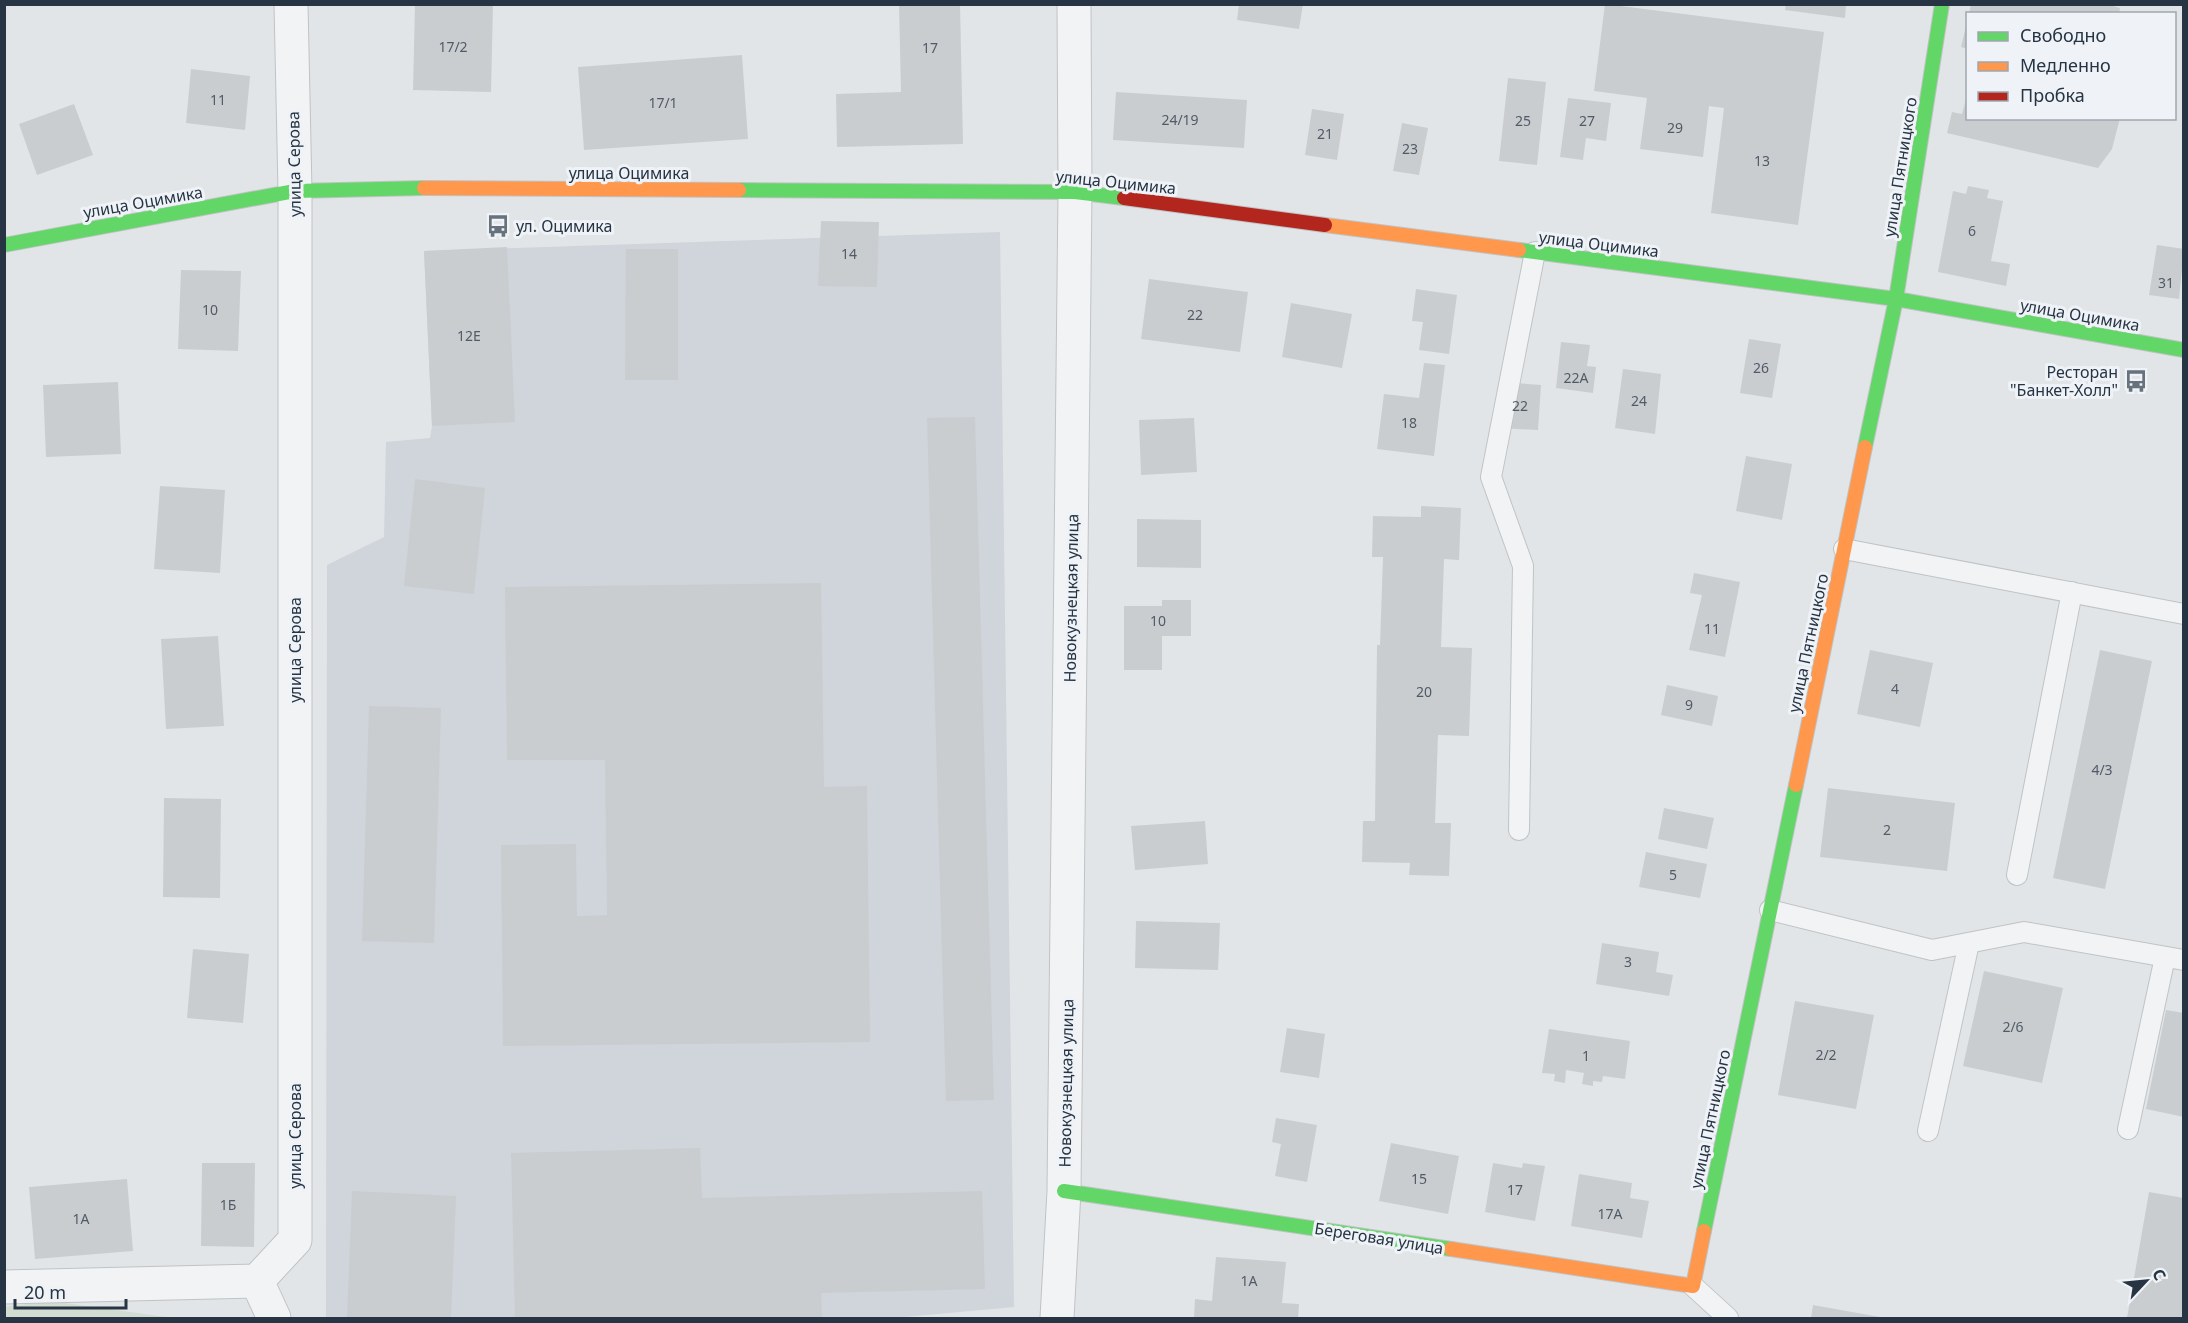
<svg xmlns="http://www.w3.org/2000/svg" width="2188" height="1323" font-family="'Noto Sans',sans-serif">
	<style>
		.built { fill: #cfd5db }
		.green { fill: #d3dcd1 }
		.building { fill: #cacdd0 }
		.lines { fill: none; stroke-linecap: round; stroke-linejoin: round }
		.lane-casing { stroke: #c0c3c5; stroke-width: 22 }
		.street-casing { stroke: #c0c3c5; stroke-width: 35 }
		.fast-casing { stroke: #c0c3c5; stroke-width: 16 }
		.slow-casing { stroke: #c0c3c5; stroke-width: 16 }
		.jam-casing { stroke: #c0c3c5; stroke-width: 16 }
		.lane { stroke: #f1f3f4; stroke-width: 20 }
		.street { stroke: #f1f3f4; stroke-width: 33 }
		.fast { stroke: #63d668; stroke-width: 14 }
		.slow { stroke: #ff974d; stroke-width: 14 }
		.jam { stroke: #b3261e; stroke-width: 14 }
		.labels { text-anchor: middle; stroke-width: 6; stroke-linejoin: round; paint-order: stroke }
		.number-label { font-size: 14px; fill: #505b67 }
		.street-label { font-size: 16px; fill: #263443; stroke: #eff3f7 }
		.poi-label { font-size: 16px; fill: #263443; stroke: #eff3f7; text-anchor: start }
	</style>
	<rect width="100%" height="100%" fill="#e2e5e7"/>
	<path class="built" d="M1000,232L1014,1307L894,1318H326L327,565L384,537L386,442L430,438L432,426L424,251Z"/>
	<path class="green" d="M50,1301L174,1318H5L4,1307Z"/>
	<path class="building" d="M415,4H493L491,92L413,90Z
		M899,4H960L963,144L837,147L836,94L901,92Z
		M1239,4H1303L1299,29L1237,20Z
		M1605,4L1824,32L1798,225L1711,213L1724,108L1709,106L1703,157L1640,149L1647,98L1594,91Z
		M1786,4H1846L1845,18L1785,10Z
		M1971,4H2106L2120,8L2119,14H1969Z
		M1967,22H1968V49L1961,47Z
		M742,55L748,139L584,150L578,67Z
		M191,69L250,76L245,130L186,123Z
		M1508,78L1546,82L1537,165L1499,161Z
		M1116,92L1247,100L1244,148L1113,140Z
		M1967,96L1968,118H2120L2112,149L2098,168L1947,133L1952,112L1962,114Z
		M1568,98L1611,103L1606,141L1586,138L1583,160L1560,157Z
		M74,104L93,155L37,175L19,124Z
		M1312,109L1344,114L1337,160L1305,155Z
		M1402,123L1428,128L1419,175L1393,171Z
		M1968,186L1989,190L1987,198L2003,201L1991,261L2010,264L2006,286L1938,272L1953,191L1966,194Z
		M821,221L879,222L877,287L818,286Z
		M2157,245L2184,249L2179,299L2149,295Z
		M507,247L515,422L432,426L424,251Z
		M626,249H678V380H625Z
		M181,270L241,271L238,351L178,349Z
		M1149,279L1248,292L1240,352L1141,339Z
		M1416,289L1457,295L1449,354L1419,350L1423,322L1412,321Z
		M1291,303L1352,314L1342,368L1282,357Z
		M1749,339L1781,344L1772,398L1740,393Z
		M1561,342L1590,345L1587,366L1596,367L1593,393L1556,388Z
		M1424,363L1445,365L1434,456L1377,449L1384,394L1419,398Z
		M1623,369L1661,374L1655,434L1615,428Z
		M118,382L121,454L46,457L43,385Z
		M1502,382L1541,385L1538,430L1499,428Z
		M975,417L994,1100L946,1101L927,418Z
		M1194,418L1197,472L1141,475L1139,420Z
		M1746,456L1792,464L1782,520L1736,511Z
		M415,479L485,488L474,594L404,586Z
		M160,486L225,490L220,573L154,569Z
		M1421,506L1461,508L1459,560L1444,559L1441,647L1472,648L1469,736L1438,735L1435,823H1451L1449,876L1409,875L1410,863L1362,862L1363,821H1375L1377,645H1380L1383,557H1372L1373,516L1421,517Z
		M1137,519L1201,520V568L1137,567Z
		M1694,573L1740,582L1725,657L1689,650L1702,595L1690,593Z
		M821,583L824,787L867,786L870,1042L503,1046L501,845L576,844L577,916L607,915L605,760H507L505,587Z
		M1162,600H1191V636H1162V670H1124V606H1162Z
		M218,636L224,726L166,729L161,639Z
		M1870,650L1933,663L1920,727L1857,714Z
		M2100,650L2152,661L2105,889L2053,878Z
		M1667,685L1718,696L1712,726L1661,715Z
		M369,706L441,708L434,943L362,941Z
		M1828,788L1955,803L1947,871L1820,857Z
		M164,798L221,799L220,898L163,897Z
		M1664,808L1714,818L1707,849L1658,839Z
		M1205,821L1208,864L1135,870L1131,826Z
		M1646,852L1707,864L1700,898L1639,887Z
		M1136,921L1220,923L1218,970L1135,968Z
		M1602,943L1659,952L1656,972L1673,975L1669,996L1596,984Z
		M193,949L249,954L243,1023L187,1018Z
		M1984,971L2063,988L2042,1083L1963,1066Z
		M1795,1001L1874,1015L1856,1109L1778,1095Z
		M2166,1010L2184,1013V1117L2146,1109Z
		M1287,1028L1325,1034L1319,1078L1280,1072Z
		M1549,1029L1630,1041L1625,1079L1603,1076L1602,1082L1593,1081V1086L1582,1084L1584,1073L1566,1070L1565,1083L1554,1081L1555,1074L1542,1073Z
		M1276,1118L1317,1125L1307,1182L1275,1176L1281,1144L1272,1142Z
		M1391,1143L1459,1156L1448,1214L1379,1201Z
		M700,1148L702,1198L982,1191L985,1289L821,1293L822,1318H515L511,1153Z
		M202,1163H255L254,1247L201,1246Z
		M1493,1163L1522,1168L1523,1163L1545,1166L1535,1221L1485,1212Z
		M1579,1174L1632,1183L1630,1198L1649,1201L1642,1238L1571,1226Z
		M127,1179L133,1251L35,1259L29,1187Z
		M352,1191L456,1196L451,1318H347Z
		M2149,1192L2184,1198V1318H2127Z
		M1216,1257L1286,1262L1282,1303L1299,1304L1298,1318H1194L1195,1299L1212,1301Z
		M1813,1305L1880,1317V1318H1811Z"/>
	<g class="lines">
		<g class="lane-casing">
			<path id="lane" d="M1844,549L2184,614
				M1519,830L1523,566L1491,477L1535,252
				M2017,875L2072,592
				M1770,910L1932,950L2024,932L2184,960
				M2128,1129L2165,957
				M1928,1131L1969,943
				M1693,1286L1728,1318"/>
		</g>
		<g class="street-casing">
			<path id="street" d="M257,1281L295,1240V191L291,4
				M4,1287L257,1281L274,1318
				M1057,1318L1064,1191L1075,192L1074,4"/>
		</g>
		<g class="fast-casing">
			<path id="fast" d="M739,190L1075,192L1124,198
				M4,245L295,191L424,188
				M1519,250L1896,299L2184,350
				M1865,447L1896,299L1942,4
				M1064,1191L1451,1249
				M1704,1231L1796,785"/>
		</g>
		<g class="slow-casing">
			<path id="slow" d="M424,188L739,190
				M1325,225L1519,250
				M1796,785L1865,447
				M1451,1249L1693,1286L1704,1231"/>
		</g>
		<g class="jam-casing">
			<path id="jam" d="M1124,198L1325,225"/>
		</g>
		<use href="#lane" class="lane"/>
		<use href="#street" class="street"/>
		<use href="#fast" class="fast"/>
		<use href="#slow" class="slow"/>
		<use href="#jam" class="jam"/>
	</g>
	<defs>
		<g id="bus-bare" transform="scale(1.8)"><path d="M-5-6H5V4H4V6H2V4H-2V6H-4V4H-5ZM-3.5-4V0h7V-4ZM-3.5 1.2v1.5H-2V1.2ZM2 1.2v1.5H3.5V1.2Z" fill="#68727c" stroke="#eff3f7" stroke-width="2.5" paint-order="stroke"/></g>
	</defs>
	<g fill-rule="evenodd">
		<use href="#bus-bare" x="498" y="226"/>
		<use href="#bus-bare" x="2136" y="381"/>
	</g>
	<g class="labels">
		<g class="number-label">
			<text x="453" y="52">17/2</text>
			<text x="930" y="53">17</text>
			<text x="218" y="105">11</text>
			<text x="663" y="108">17/1</text>
			<text x="1180" y="125">24/19</text>
			<text x="1523" y="126">25</text>
			<text x="1587" y="126">27</text>
			<text x="1675" y="133">29</text>
			<text x="1325" y="139">21</text>
			<text x="1410" y="154">23</text>
			<text x="1762" y="166">13</text>
			<text x="1972" y="236">6</text>
			<text x="849" y="259">14</text>
			<text x="2166" y="288">31</text>
			<text x="210" y="315">10</text>
			<text x="1195" y="320">22</text>
			<text x="469" y="341">12Е</text>
			<text x="1761" y="373">26</text>
			<text x="1576" y="383">22А</text>
			<text x="1639" y="406">24</text>
			<text x="1520" y="411">22</text>
			<text x="1409" y="428">18</text>
			<text x="1158" y="626">10</text>
			<text x="1712" y="634">11</text>
			<text x="1895" y="694">4</text>
			<text x="1424" y="697">20</text>
			<text x="1689" y="710">9</text>
			<text x="2102" y="775">4/3</text>
			<text x="1887" y="835">2</text>
			<text x="1673" y="880">5</text>
			<text x="1628" y="967">3</text>
			<text x="2013" y="1032">2/6</text>
			<text x="1826" y="1060">2/2</text>
			<text x="1586" y="1061">1</text>
			<text x="1419" y="1184">15</text>
			<text x="1515" y="1195">17</text>
			<text x="228" y="1210">1Б</text>
			<text x="1610" y="1219">17А</text>
			<text x="81" y="1224">1А</text>
			<text x="1249" y="1286">1А</text>
		</g>
		<g class="street-label">
			<text transform="translate(294 164) rotate(-91)" y="6">улица Серова</text>
			<text transform="translate(1900 167) rotate(-81)" y="6">улица Пятницкого</text>
			<text x="629" y="179">улица Оцимика</text>
			<text transform="translate(1116 182) rotate(6)" y="6">улица Оцимика</text>
			<text transform="translate(143 202) rotate(-10)" y="6">улица Оцимика</text>
			<text transform="translate(1599 244) rotate(7)" y="6">улица Оцимика</text>
			<text transform="translate(2080 315) rotate(10)" y="6">улица Оцимика</text>
			<text transform="translate(1071 598) rotate(-89)" y="6">Новокузнецкая улица</text>
			<text transform="translate(1808 643) rotate(-78)" y="6">улица Пятницкого</text>
			<text transform="translate(295 650) rotate(-90)" y="6">улица Серова</text>
			<text transform="translate(1066 1083) rotate(-89)" y="6">Новокузнецкая улица</text>
			<text transform="translate(1710 1119) rotate(-78)" y="6">улица Пятницкого</text>
			<text transform="translate(295 1136) rotate(-90)" y="6">улица Серова</text>
			<text transform="translate(1379 1238) rotate(9)" y="6">Береговая улица</text>
		</g>
		<g class="poi-label">
			<text x="516" y="232">ул. Оцимика</text>
			<text x="2118" y="378" text-anchor="end">Ресторан<tspan x="2118" dy="18">"Банкет-Холл"</tspan></text>
		</g>
	</g>
	<rect width="2188" height="1323" fill="none" stroke="#263443" stroke-width="12"/>
	<rect x="1966" y="12" width="210" height="108" fill="#eff3f7" stroke="#9fa7af" stroke-width="1.5"/>
	<rect x="1978" y="32" width="30" height="9" fill="#63d668" stroke="#9fa7af" stroke-width="1.5"/>
	<text x="2020" y="42" font-size="18" fill="#263443">Свободно</text>
	<rect x="1978" y="62" width="30" height="9" fill="#ff974d" stroke="#9fa7af" stroke-width="1.5"/>
	<text x="2020" y="72" font-size="18" fill="#263443">Медленно</text>
	<rect x="1978" y="92" width="30" height="9" fill="#b3261e" stroke="#9fa7af" stroke-width="1.5"/>
	<text x="2020" y="102" font-size="18" fill="#263443">Пробка</text>
	<g transform="translate(2146 1281) rotate(64)" stroke="#eff3f7" stroke-width="4.5" paint-order="stroke">
	<path d="M0-4.5L10 22L0 15L-10 22Z" fill="#263443"/>
	<text y="-9" font-size="16" font-weight="bold" text-anchor="middle" fill="#263443">С</text>
	</g>
	<path d="M15 1299v9h111v-9" fill="none" stroke="#263443" stroke-width="3"/>
	<text x="24" y="1299" font-size="18" fill="#263443" stroke="#eff3f7" stroke-width="4.5" paint-order="stroke">20 m</text>
</svg>
